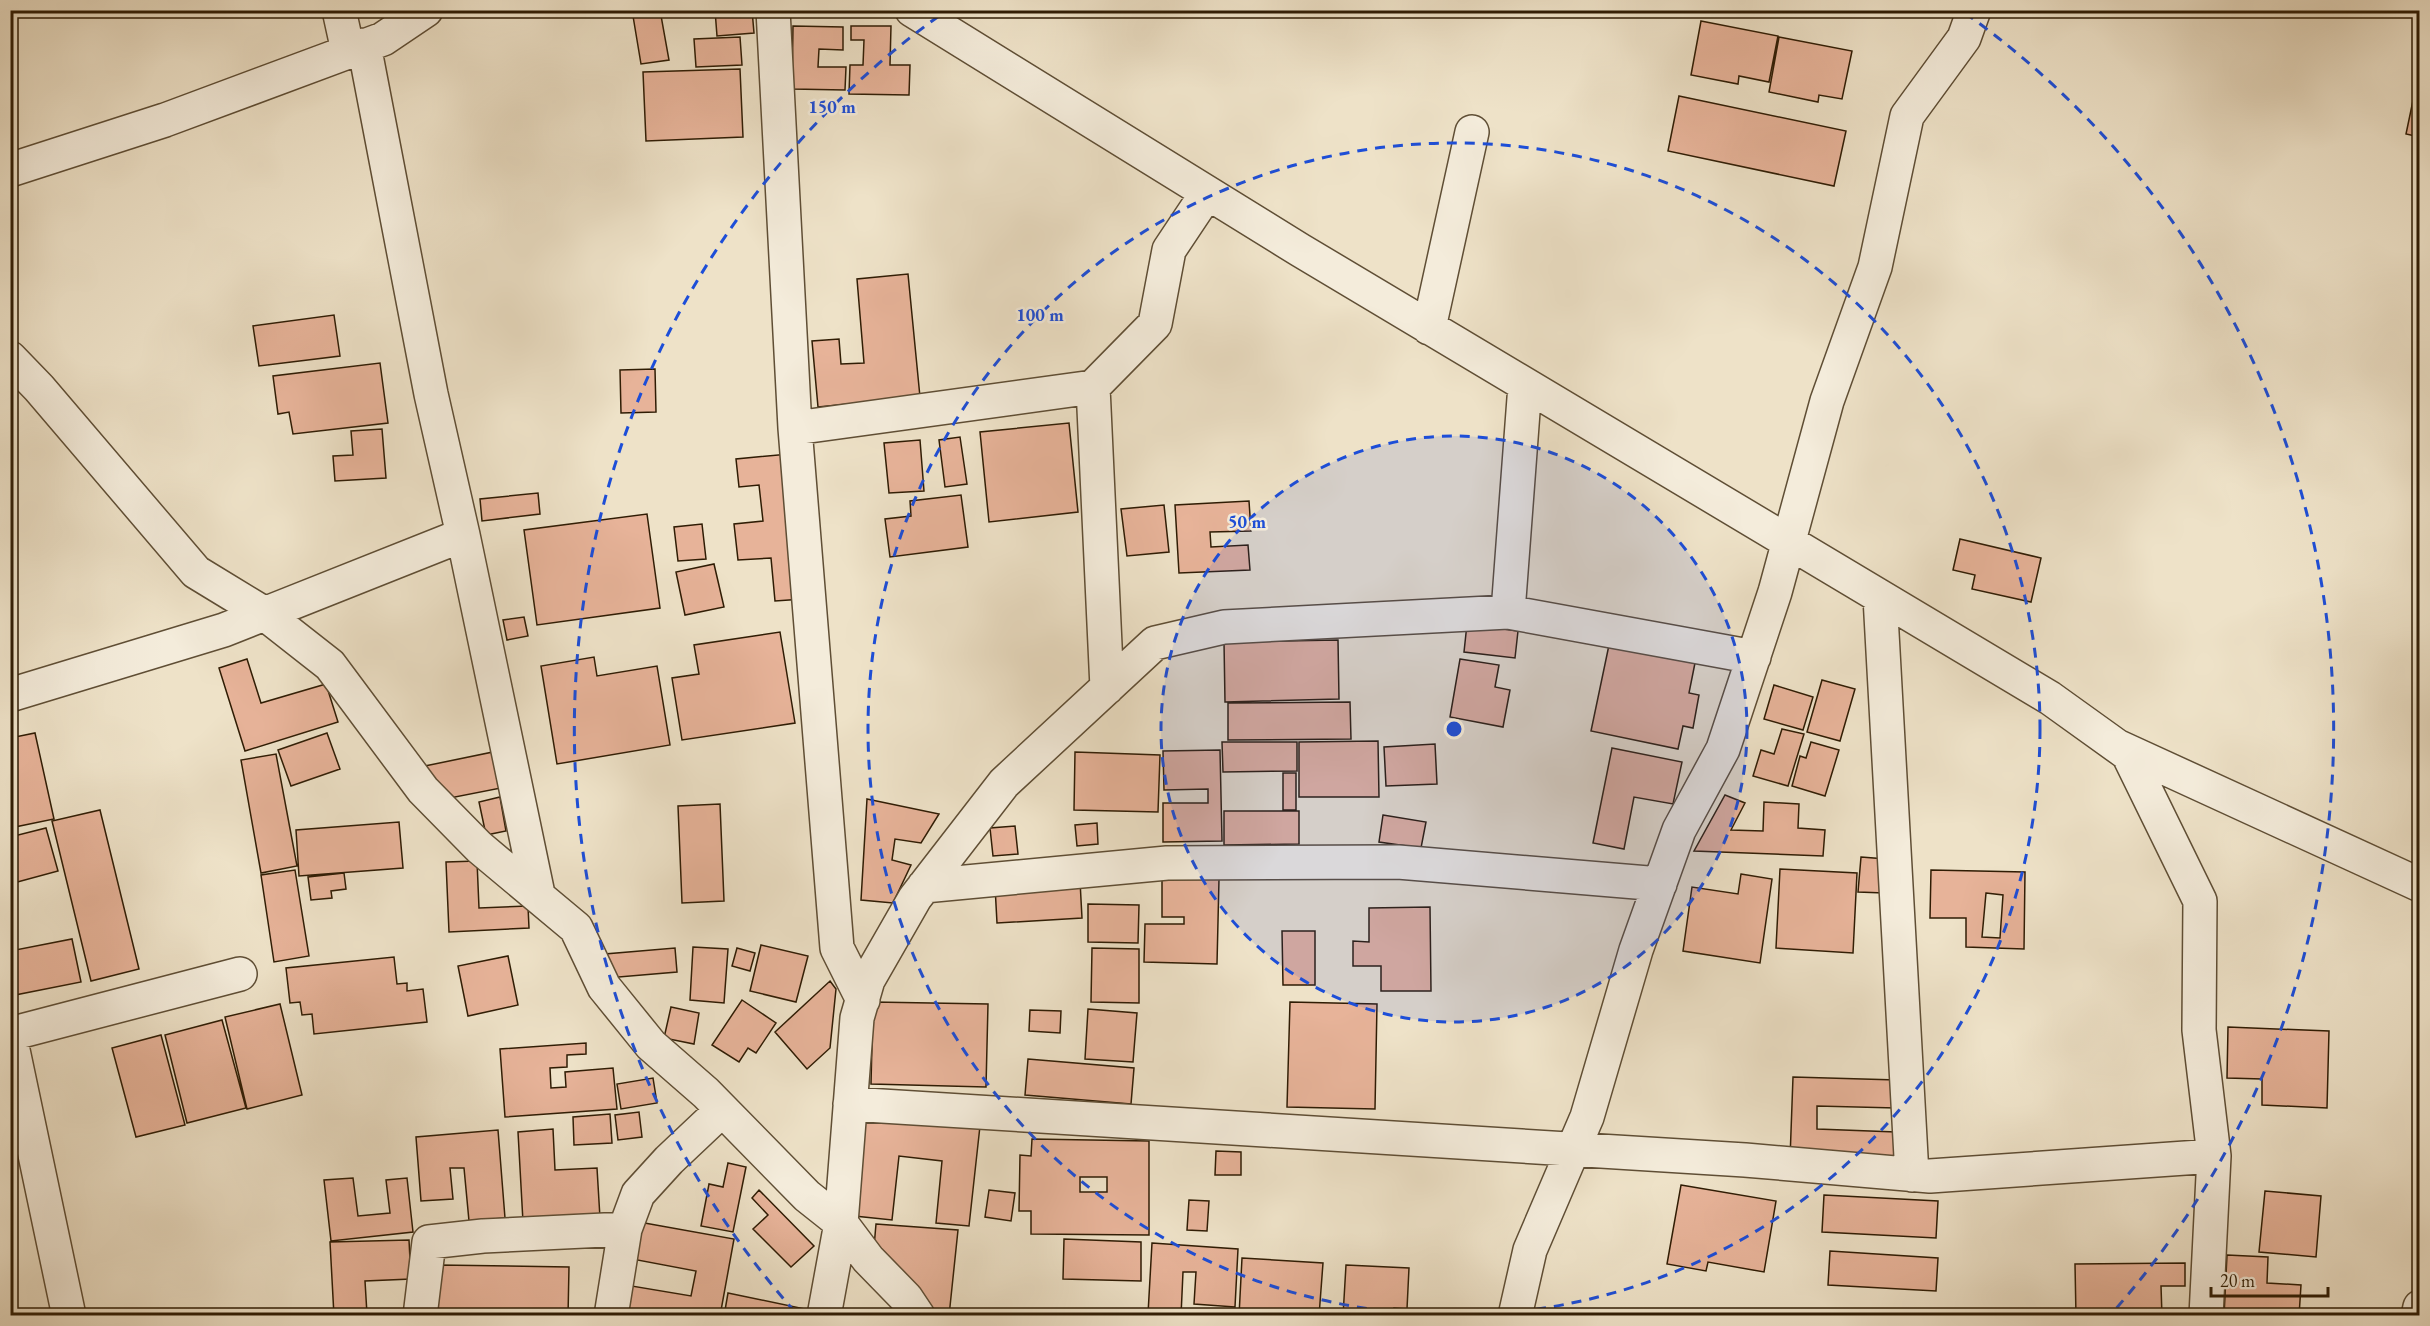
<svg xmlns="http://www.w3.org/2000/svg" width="2430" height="1326" font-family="'EB Garamond',serif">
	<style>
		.building { fill: #e7b399; stroke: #2f1c04; stroke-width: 1.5; fill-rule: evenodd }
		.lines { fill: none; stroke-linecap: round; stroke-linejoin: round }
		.street-casing { stroke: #5f4e35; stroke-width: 36 }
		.street { stroke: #f4ecdb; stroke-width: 33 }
		.ring { fill: none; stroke: #1d4ed8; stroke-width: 3; stroke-dasharray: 10 8 }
		.centre { fill: #1d4ed8; stroke: #f4ecdb; stroke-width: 3 }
		.ring-label { font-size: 18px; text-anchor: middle; font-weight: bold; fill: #1d4ed8; stroke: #f4ecdb; stroke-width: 5; stroke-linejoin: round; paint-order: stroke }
	</style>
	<rect width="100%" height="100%" fill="#eee2c8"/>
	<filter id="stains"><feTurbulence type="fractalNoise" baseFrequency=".00333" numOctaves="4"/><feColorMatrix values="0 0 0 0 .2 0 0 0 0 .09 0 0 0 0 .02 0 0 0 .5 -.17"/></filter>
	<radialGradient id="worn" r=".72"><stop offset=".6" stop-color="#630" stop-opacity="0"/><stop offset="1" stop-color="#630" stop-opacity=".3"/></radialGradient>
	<path class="building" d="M632,10H660L669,60L641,64Z
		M715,10H752L754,33L717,36Z
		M1701,21L1778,36L1769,82L1739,76L1738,84L1691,75Z
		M793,26L843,27V50L819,49L818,67H846L845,90L792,89Z
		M851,26H891L890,65H910L909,95L849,94L850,65H863L864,40H851Z
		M740,37L742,65L696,67L694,39Z
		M1779,37L1852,51L1842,99L1819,95L1818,102L1769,92Z
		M2420,67V137L2406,134Z
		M740,69L743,137L646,141L643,72Z
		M1679,96L1846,131L1834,186L1668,151Z
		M908,274L920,397L818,407L812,341L839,339L841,364L864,363L857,279Z
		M334,315L340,356L259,366L253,326Z
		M380,363L388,423L293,434L289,412L278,414L273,376Z
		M655,369L656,412L621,413L620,370Z
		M1069,423L1078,512L989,522L980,432Z
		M382,429L386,478L335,481L333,456L353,455L351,431Z
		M960,437L967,484L945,487L939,440Z
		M920,440L924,491L889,493L884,443Z
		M789,454L803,599L775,601L771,558L738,560L734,524L763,521L759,485L739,487L736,459Z
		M538,493L540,514L482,521L480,499Z
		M961,495L968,547L890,557L885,519L911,516L910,501Z
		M1249,501L1251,531L1210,532L1211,547L1248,545L1250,570L1179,573L1175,505Z
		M1164,505L1169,552L1127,556L1121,509Z
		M647,514L660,608L537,625L524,530Z
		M702,524L706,559L678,561L674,527Z
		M1960,539L2041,558L2031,602L1972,589L1975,575L1953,570Z
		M714,564L724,607L685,615L676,572Z
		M524,617L528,636L507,640L503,620Z
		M1467,624L1518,631L1515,658L1464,652Z
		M780,632L795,723L682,740L672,678L699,674L694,645Z
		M1338,640L1339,699L1225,702L1224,642Z
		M1609,645L1695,663L1689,693L1699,695L1693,728L1683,726L1678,749L1591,731Z
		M594,657L597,676L657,666L670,745L557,764L541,666Z
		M247,659L261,703L326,684L338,722L245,751L219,668Z
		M1460,659L1499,665L1495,687L1510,690L1503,727L1450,717Z
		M1822,680L1855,689L1840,741L1807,732Z
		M1774,685L1813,697L1803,730L1764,719Z
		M1350,702L1351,739L1228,740V703Z
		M1782,729L1804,734L1788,786L1753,776L1761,750L1774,754Z
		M35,733L54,819L10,828V738Z
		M327,733L340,769L291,786L278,750Z
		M1378,741L1379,797H1299V742Z
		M1222,742H1297V771L1223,772Z
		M1811,742L1839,750L1825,796L1792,786L1800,756L1806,758Z
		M1435,744L1437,784L1386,786L1384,747Z
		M1612,748L1682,762L1673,804L1634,797L1624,849L1593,843Z
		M1220,750L1222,841L1163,842V803H1208V789L1164,790L1163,751Z
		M493,752L501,788L450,798L420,767Z
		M1075,752L1160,755L1158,812L1074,810Z
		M276,754L297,866L261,873L241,760Z
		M1283,773H1296V810H1283Z
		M1725,795L1745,803L1731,830L1763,831L1764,802L1799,804L1798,828L1825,830L1823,856L1694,851Z
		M500,797L506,831L486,835L479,802Z
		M867,799L939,814L921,843L895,839L892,860L911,865L893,903L861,900Z
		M720,804L724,901L682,903L678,806Z
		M100,810L139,969L91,981L52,821Z
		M1224,811H1299V844L1224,845Z
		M1383,815L1426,822L1421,848L1379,842Z
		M399,822L403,868L299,876L296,830Z
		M1097,823L1098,844L1077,846L1075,825Z
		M1015,826L1018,854L993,856L990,828Z
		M46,828L58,871L10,884V837Z
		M1861,857L1886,859L1884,893L1858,892Z
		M477,861L479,908L528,906L529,928L449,932L446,862Z
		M1780,869L1857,873L1853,953L1776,948Z
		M295,870L309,956L274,962L261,875Z
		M1931,870L2025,872L2024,949L1966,947V918H1930ZM1986,893L2003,895L2000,938L1982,937Z
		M344,873L346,889L331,891L332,898L311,900L308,877Z
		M1741,874L1772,879L1760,963L1683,951L1692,887L1738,894Z
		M1162,878L1219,879L1217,964L1144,962L1145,924H1184V917H1162Z
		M1080,881L1082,918L997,923L995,886Z
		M1088,904L1139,905L1138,943L1088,942Z
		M1430,907L1431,991H1381V966H1353V941L1369,942V908Z
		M1282,931H1315V985H1283Z
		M72,939L81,982L10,996V951Z
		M761,945L808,956L796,1002L750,991Z
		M693,947L728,949L724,1003L690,1000Z
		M675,948L677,972L607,978L605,954Z
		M737,948L755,953L750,971L732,966Z
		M1092,948L1139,949V1003L1091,1002Z
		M508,956L518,1005L468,1016L458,966Z
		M394,957L397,984L407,983V991L423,989L427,1022L314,1034L312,1014L302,1015L300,1002L290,1003L286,968Z
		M830,981L836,989L830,1048L807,1069L775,1032Z
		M742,1000L776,1023L756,1053L748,1048L739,1062L712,1045Z
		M873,1002L988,1004L986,1087L871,1084Z
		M1290,1002L1377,1004L1375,1109L1287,1107Z
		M280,1004L302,1095L247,1109L225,1017Z
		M671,1007L699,1013L694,1044L664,1038Z
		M1088,1009L1137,1013L1133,1062L1085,1059Z
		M1030,1010L1061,1011L1060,1033L1029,1031Z
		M222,1020L246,1108L187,1123L165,1035Z
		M2228,1027L2329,1031L2327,1108L2262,1105V1079L2227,1078Z
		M161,1035L185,1125L136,1137L112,1048Z
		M586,1043V1054L567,1055V1067L550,1068L551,1088L566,1087L565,1072L613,1068L617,1109L505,1117L500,1049Z
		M1028,1059L1134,1068L1131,1104L1025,1095Z
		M1793,1077L1897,1080L1896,1108L1817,1106V1129L1896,1132L1895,1163L1790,1159Z
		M653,1078L657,1103L621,1109L617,1084Z
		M639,1112L642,1137L618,1140L615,1115Z
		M857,1112L980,1126L969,1226L936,1223L942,1161L899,1156L892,1220L845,1215Z
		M610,1114L612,1143L574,1145L573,1117Z
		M553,1129L555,1170L597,1168L600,1218L523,1222L518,1132Z
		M498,1130L505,1218L469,1221L464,1168H450L453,1199L421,1201L416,1137Z
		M1032,1139L1149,1141V1235L1031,1234V1211H1019L1020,1155L1031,1156ZM1080,1177H1107V1192H1080Z
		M1216,1151L1241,1152V1175H1215Z
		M728,1163L746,1167L733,1232L701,1226L709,1184L723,1187Z
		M353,1178L358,1216L390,1213L386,1180L407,1178L413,1232L331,1241L324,1180Z
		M1681,1185L1776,1201L1764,1272L1708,1262L1706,1271L1667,1264Z
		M759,1190L814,1246L791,1267L753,1229L768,1215L752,1198Z
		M989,1190L1015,1193L1011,1221L985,1217Z
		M2265,1191L2321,1196L2316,1257L2259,1252Z
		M1824,1195L1938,1201L1936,1238L1822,1232Z
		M1189,1200L1209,1201L1207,1231L1187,1230Z
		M639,1222L734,1239L720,1316H657L628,1310L632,1286L691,1296L696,1271L632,1259Z
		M876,1224L958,1230L949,1316H936L874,1247Z
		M1064,1239L1141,1242V1281L1063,1279Z
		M409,1240L411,1279L365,1281L367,1314L401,1313V1316H334L330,1242Z
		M1152,1243L1238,1249L1235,1307L1194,1304L1196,1272H1183L1181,1316L1148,1314Z
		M1830,1251L1938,1258L1936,1291L1828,1285Z
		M2227,1255L2268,1257L2267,1283L2301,1285L2299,1316H2224Z
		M1242,1258L1323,1263L1319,1316H1239Z
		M2185,1263V1286H2161L2162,1316H2076L2075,1264Z
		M438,1265L569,1267L568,1316H437Z
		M1346,1265L1409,1268L1407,1309L1394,1308V1316H1343Z
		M728,1293L805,1309L804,1316H724Z"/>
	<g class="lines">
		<g class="street-casing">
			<path id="street" d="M339,10L348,51
				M773,10L795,428L837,948L863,1000
				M912,10L1300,250L2050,698L2128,754L2200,901L2199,1030L2214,1156L2206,1316
				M364,45L431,394L463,535L538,894
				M10,170L165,120L383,39L426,10
				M1429,328L1472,132
				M10,358L39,388L196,572L265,614L330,665L423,790L479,847L576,928L604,987L651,1045L706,1093L807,1196L841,1223L868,1259L906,1298L918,1316
				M1093,387L1107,688
				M795,428L1093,387L1155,324L1169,250L1207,193
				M1880,597L1912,1175
				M1508,612L1525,385
				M10,695L224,630L463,535
				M2119,747L2420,885
				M924,886L1167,863L1398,862L1660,884
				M10,1034L240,974
				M10,1036L69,1316
				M850,1104L1745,1160L1930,1176L2214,1156
				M420,1316L429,1242L483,1236L625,1229
				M611,1316L625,1229L638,1194L669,1160L722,1110
				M824,1316L841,1223L857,1018L868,980L915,898L1004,783L1155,643L1224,627L1508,612L1754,657
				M1515,1316L1530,1250L1587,1117L1636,950L1679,830L1723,749L1775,592L1827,401L1875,267L1907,116L1964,38L1974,10
				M2418,1316L2420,1307"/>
		</g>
		<use href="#street" class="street"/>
	</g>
	<circle cx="1454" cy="729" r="293" fill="#1d4ed8" fill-opacity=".12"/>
	<g class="ring">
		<circle cx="1454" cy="729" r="293"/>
		<circle cx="1454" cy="729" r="586"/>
		<path d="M795 1312A880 880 0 0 1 943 13M1965 13A880 880 0 0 1 2113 1312"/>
	</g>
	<circle cx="1454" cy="729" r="9" class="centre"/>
	<g class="ring-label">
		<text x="832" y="113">150 m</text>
		<text x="1040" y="321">100 m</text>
		<text x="1247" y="528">50 m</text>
	</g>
	<rect width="2430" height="1326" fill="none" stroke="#eee2c8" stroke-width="36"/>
	<rect x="12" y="12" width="2406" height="1302" fill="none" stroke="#2f1c04" stroke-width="3"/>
	<rect x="18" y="18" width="2394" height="1290" fill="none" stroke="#2f1c04" stroke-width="1.5"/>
	<path d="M2211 1287v9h117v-9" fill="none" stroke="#2f1c04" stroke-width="3"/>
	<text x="2220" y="1287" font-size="18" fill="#2f1c04" stroke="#f4ecdb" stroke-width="4.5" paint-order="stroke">20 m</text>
	<rect width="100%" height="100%" filter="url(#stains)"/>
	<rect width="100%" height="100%" fill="url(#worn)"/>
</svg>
